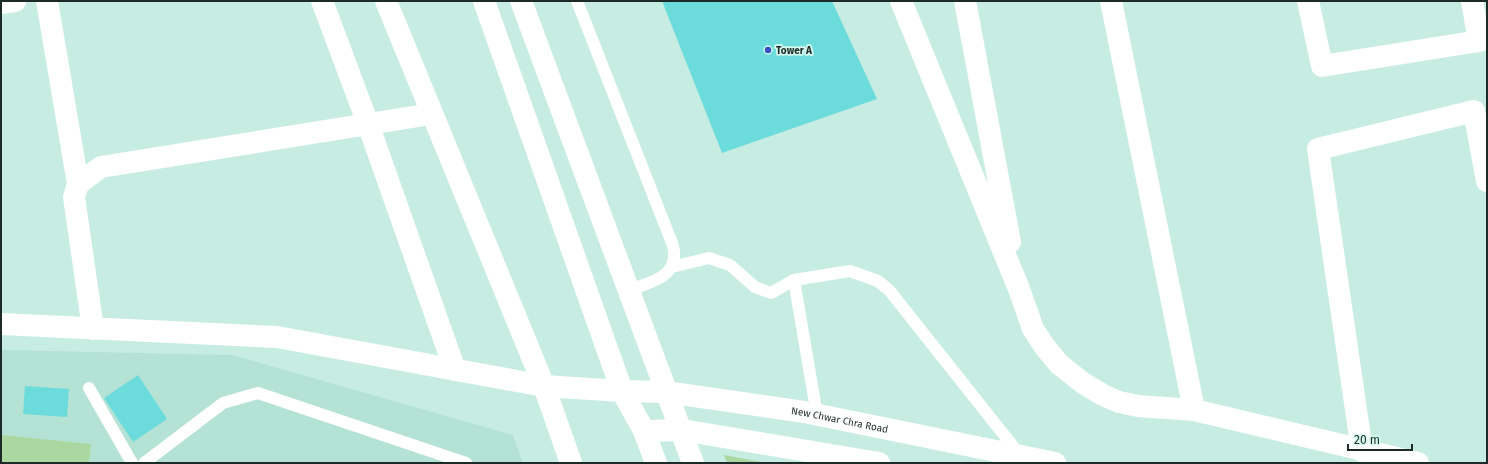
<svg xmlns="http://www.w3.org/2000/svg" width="1488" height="464" font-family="'Fira Sans',sans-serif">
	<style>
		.built { fill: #b4e2d5 }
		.green { fill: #abd8a1 }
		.building { fill: #6cdbdb }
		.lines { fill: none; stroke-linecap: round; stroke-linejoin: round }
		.lane { stroke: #fff; stroke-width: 12 }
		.street { stroke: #fff; stroke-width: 22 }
		.secondary { stroke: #fff; stroke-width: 22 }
		.poi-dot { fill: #364fc1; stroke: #d5faef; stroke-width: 1.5 }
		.labels { text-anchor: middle; stroke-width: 3.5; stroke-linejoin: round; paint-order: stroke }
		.poi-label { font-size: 10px; font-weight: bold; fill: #1d2b28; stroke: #d5faef; text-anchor: start }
		.street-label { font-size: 10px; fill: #1d2b28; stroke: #d5faef }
	</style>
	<rect width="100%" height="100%" fill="#c7ece2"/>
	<path class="built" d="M1,350L232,355L513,435L523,463H1Z"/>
	<path class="green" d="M1,435L91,444L89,463H1Z
		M724,455L767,463H727Z"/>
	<path class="building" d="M662,1H832L877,99L722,153Z
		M138,375L167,419L133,442L104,398Z
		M25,386L69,389L67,417L23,414Z"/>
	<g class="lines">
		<path class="lane" d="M577,1L672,243C673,247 675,252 674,256C674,278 646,284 629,290
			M672,267L709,258L730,265L755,287L771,293L794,280L850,271L878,281L889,290L1020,455
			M794,280L817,415
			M89,388L132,463
			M144,463L223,403L258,393L466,463"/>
		<path class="street" d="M47,1L78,184
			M322,1L368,124L455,370
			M386,1L544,386L571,463
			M901,1L1019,289L1033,329L1045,347L1059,364L1083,383L1103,395L1119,402L1138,406L1194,410L1418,463
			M965,1L1010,242
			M1111,1L1194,410
			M1308,1L1322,66L1479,41L1472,1
			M1,3L15,1
			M1,324L277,337L544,386L622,391
			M93,329L74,197L78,184L101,167L431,114
			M1362,451L1318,149L1474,111L1487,181"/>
		<g class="secondary">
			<path d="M484,1L622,391L644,431L656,463"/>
			<path d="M521,1L693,463"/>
			<path id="s1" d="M622,391L666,392L804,412L1055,463"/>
			<path d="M644,431L682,430L879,463"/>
		</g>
	</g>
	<circle class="poi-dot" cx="768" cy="50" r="4"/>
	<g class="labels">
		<g class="poi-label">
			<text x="776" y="54">Tower A</text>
		</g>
		<g class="street-label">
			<text dy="4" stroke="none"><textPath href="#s1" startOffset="220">New Chwar Chra Road</textPath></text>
		</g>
	</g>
	<rect width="1488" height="464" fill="none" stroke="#1d2b28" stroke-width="4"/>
	<path d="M1348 444v6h64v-6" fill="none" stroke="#1d2b28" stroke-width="2"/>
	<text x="1354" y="444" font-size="12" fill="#1d2b28" stroke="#d5faef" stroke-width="3" paint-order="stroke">20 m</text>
</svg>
